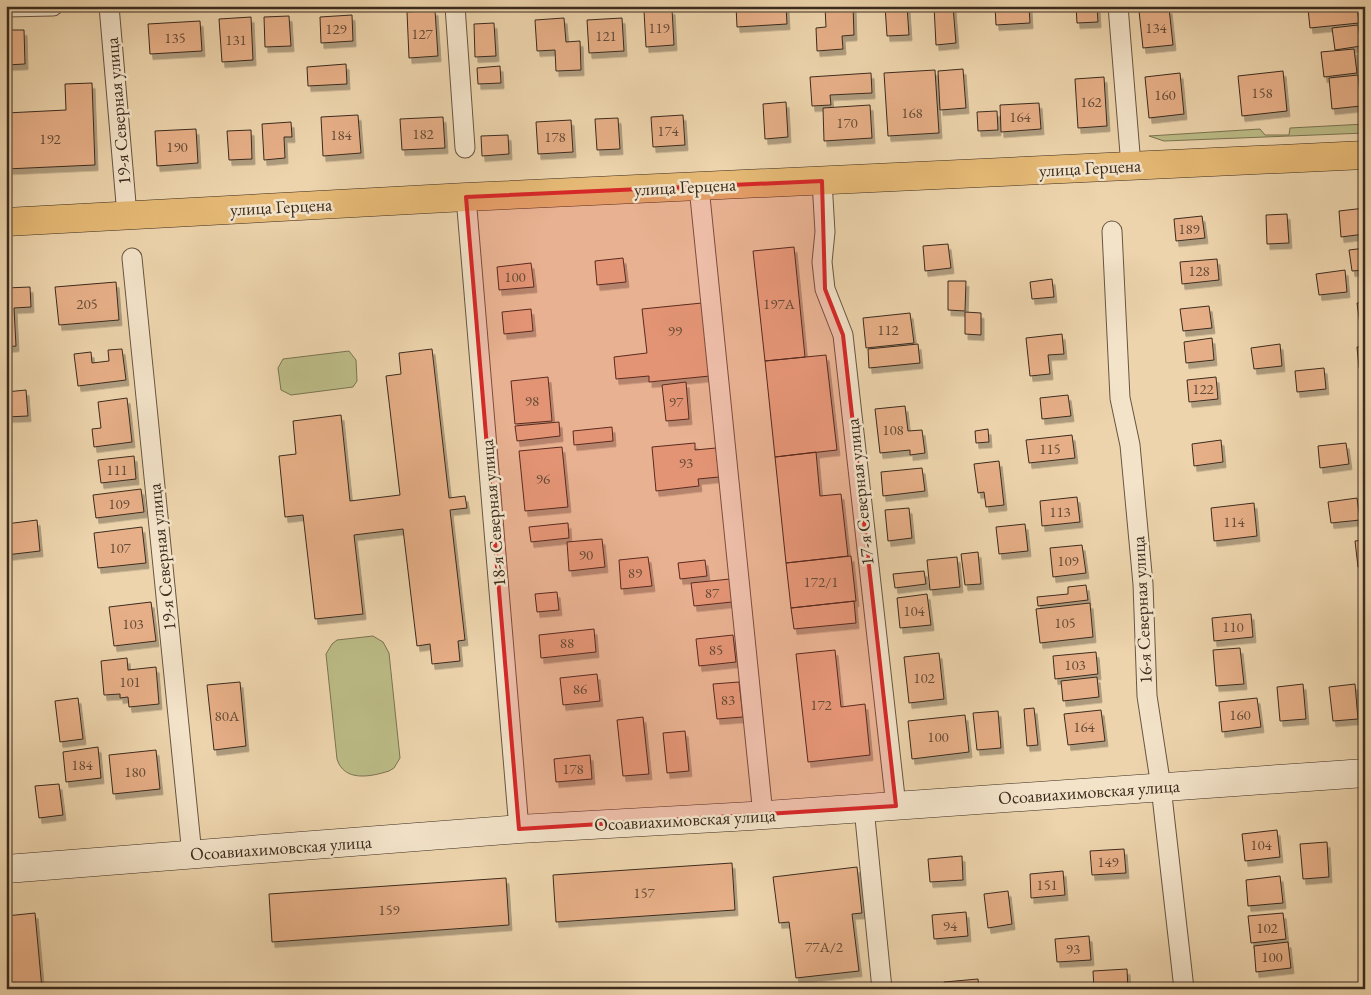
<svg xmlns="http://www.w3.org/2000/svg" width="1371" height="995" font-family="'EB Garamond',serif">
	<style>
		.green { fill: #bcbc87; stroke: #7b7452 }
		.building { fill: #e7af87; stroke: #3a2b1e; filter: url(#shadow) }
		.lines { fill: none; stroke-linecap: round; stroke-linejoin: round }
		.street-casing { stroke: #675542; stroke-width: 21 }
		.secondary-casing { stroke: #3a2b1e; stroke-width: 29 }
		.primary-casing { stroke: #3a2b1e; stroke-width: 29 }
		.street { stroke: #f3e3c9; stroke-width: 19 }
		.secondary { stroke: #f3e3c9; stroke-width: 28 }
		.primary { stroke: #e6ba76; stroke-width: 28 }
		.marked { fill: #d62828; fill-opacity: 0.2; stroke: #d62828; stroke-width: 4; stroke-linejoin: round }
		.labels { text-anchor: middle; stroke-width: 5; stroke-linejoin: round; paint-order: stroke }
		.number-label { font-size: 15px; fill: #654c38 }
		.street-label { font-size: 18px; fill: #3a2b1e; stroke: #f3e3c9 }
	</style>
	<defs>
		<filter id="shadow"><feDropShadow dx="3" dy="5.5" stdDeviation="0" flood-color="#0004"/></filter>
	</defs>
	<rect width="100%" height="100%" fill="#edd4ac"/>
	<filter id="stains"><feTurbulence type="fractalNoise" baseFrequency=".004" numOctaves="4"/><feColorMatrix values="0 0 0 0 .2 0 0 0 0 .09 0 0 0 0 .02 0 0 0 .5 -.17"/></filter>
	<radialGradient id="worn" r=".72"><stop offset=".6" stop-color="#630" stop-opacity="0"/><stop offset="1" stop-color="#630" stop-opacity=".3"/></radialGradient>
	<path class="green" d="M1365,124V133L1164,141L1149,136L1260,129L1265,135H1289L1290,128Z
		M349,351L356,360L357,381L353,387L291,395L281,390L278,368L283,359Z
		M373,636L383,642L389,653L400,758L394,768L389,771C370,777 344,782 337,759L326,654L332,644L337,640Z"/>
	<path class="building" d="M736,6H786L787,24L737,27Z
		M825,6H853L854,35L842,36L843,49L817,51L816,28L826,27Z
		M885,6H907L909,35L887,36Z
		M934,6H953L956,43L936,45Z
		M995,6H1029L1030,23L996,25Z
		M1076,6H1097L1098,22L1077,23Z
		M1339,6H1357L1359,23L1310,28L1308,9Z
		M1169,8L1173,45L1143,48L1139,11Z
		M672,9L674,45L646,47L644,11Z
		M435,10L438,56L409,58L407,12Z
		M352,15L353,41L321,43L320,17Z
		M289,16L291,46L265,47L264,17Z
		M251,17L253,60L222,62L219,19Z
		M564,18L566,42L580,41L581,70L556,71L555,50L537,51L535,20Z
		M622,18L624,51L589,53L587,20Z
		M200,21L202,51L150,54L148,24Z
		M494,23L496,56L475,57L474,24Z
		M1358,25L1361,46L1335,50L1332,28Z
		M6,30H24L25,64L6,65Z
		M1354,49L1357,73L1324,77L1321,52Z
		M346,64L347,84L308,86L307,67Z
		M500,66L501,83L478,84L477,68Z
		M963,69L966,108L940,110L938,71Z
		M935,70L939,133L888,136L884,73Z
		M1283,71L1287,111L1242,116L1238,76Z
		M871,73L872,93L830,95L831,105L812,106L810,77Z
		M1180,73L1184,114L1149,118L1145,77Z
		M1358,75L1361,106L1332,109L1329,78Z
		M1104,77L1107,126L1078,128L1075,79Z
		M92,83L95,165L6,169V113L66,110L65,84Z
		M786,102L788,137L765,139L763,104Z
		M1039,103L1041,129L1001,132L1000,105Z
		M870,105L872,138L824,141L823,108Z
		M997,111L998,130L978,131L977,112Z
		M358,115L361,153L323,156L321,117Z
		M683,115L685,145L653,147L651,117Z
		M443,117L445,148L402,150L400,119Z
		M618,118L620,149L597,150L595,119Z
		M571,120L573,152L538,154L536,122Z
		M291,122L292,137H284L285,158L264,160L262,124Z
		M196,129L198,163L157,166L155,131Z
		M251,130L252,159L229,160L227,131Z
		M508,135L509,154L482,156L481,136Z
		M1365,208V234L1341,237L1339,211Z
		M1287,214L1289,243L1267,244L1266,215Z
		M1202,216L1205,238L1176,241L1174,219Z
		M948,244L951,268L925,271L923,246Z
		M794,247L805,357L765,361L753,251Z
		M1365,248V270L1352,271L1349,250Z
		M623,258L626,282L597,285L595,261Z
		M1217,259L1219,280L1182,284L1180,262Z
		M531,263L534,287L499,290L497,267Z
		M1345,270L1347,292L1319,295L1316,274Z
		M1052,279L1054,297L1032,299L1030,282Z
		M948,281H966L965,311L948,310Z
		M116,282L119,320L59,325L55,287Z
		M30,287L31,307L14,308L16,346L6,347V288Z
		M1365,302V324L1360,325L1357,303Z
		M702,303L710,376L649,382V376L616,379L614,357L647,353L642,309Z
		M1209,306L1212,328L1183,331L1180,309Z
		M531,309L533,331L504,334L502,312Z
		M965,312L981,313V335L965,334Z
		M910,313L914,343L866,348L863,318Z
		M1062,334L1064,354L1048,355L1050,374L1030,376L1026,338Z
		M1212,338L1214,360L1186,363L1184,342Z
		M918,344L920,363L869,368L868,349Z
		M1280,344L1282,366L1254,369L1251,348Z
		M1365,346V368H1359L1357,347Z
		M122,349L126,380L78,386L74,354L91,352L92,363L109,361L108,350Z
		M432,349L449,498L465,496L467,508L450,510L465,640L458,641L460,661L432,664L430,644L417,646L403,529L354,535L363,614L315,619L303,515L285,517L279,456L296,454L293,421L341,415L350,501L400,495L386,376L401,374L399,353Z
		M826,355L837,450L775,457L765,361Z
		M1324,368L1326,389L1297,392L1295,371Z
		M548,377L552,421L515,424L511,381Z
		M1216,377L1218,399L1189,402L1187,380Z
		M686,382L689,419L666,421L662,385Z
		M26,390L28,416L6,417V392Z
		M1068,395L1071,416L1042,419L1040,398Z
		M127,398L132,442L94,447L92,429L101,428L98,402Z
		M905,406L908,431L922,430L925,453L910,455V450L880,453L875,409Z
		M559,422L560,436L517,441L515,426Z
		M612,427L613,441L574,445L573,431Z
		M988,429L989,442L976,443L975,431Z
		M1072,435L1075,458L1029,463L1026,440Z
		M1221,440L1223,462L1194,466L1192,444Z
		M695,443V450L716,448L719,477L698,479L699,486L656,491L652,447Z
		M1346,443L1349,464L1320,468L1318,446Z
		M562,447L568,507L525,511L519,451Z
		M816,452L820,496L841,494L848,556L786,563L775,457Z
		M134,456L136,479L101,483L98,460Z
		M999,461L1004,505L986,507L984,492L978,493L974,464Z
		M922,468L925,491L883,496L881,472Z
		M141,489L144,512L96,518L93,495Z
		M1077,497L1080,522L1042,526L1040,501Z
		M1357,498L1360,520L1331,523L1328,502Z
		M1254,503L1257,536L1214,541L1211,508Z
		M909,508L912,538L888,541L885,510Z
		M37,520L40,551L6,555V524Z
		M568,523L569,538L531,542L529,527Z
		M1025,524L1028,551L999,554L996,527Z
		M142,527L146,563L98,568L94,533Z
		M602,539L605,567L569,571L567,542Z
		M1365,540V566L1358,567L1355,541Z
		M1082,545L1086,573L1053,577L1050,548Z
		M978,552L981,584L965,585L961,554Z
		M851,556L856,601L791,608L786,563Z
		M648,557L652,586L621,589L619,560Z
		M957,557L960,587L930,590L927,560Z
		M705,560L707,576L680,579L678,563Z
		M924,571L926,584L895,588L893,574Z
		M730,579L732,602L694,606L691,583Z
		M1086,585L1088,600L1038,606L1037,597L1068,594V587Z
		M557,592L559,610L537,612L535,594Z
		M927,594L931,625L900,628L897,598Z
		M854,601L856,623L794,629L791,608Z
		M151,602L156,641L114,646L109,607Z
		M1090,603L1093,637L1040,643L1036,609Z
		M1251,614L1253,637L1214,641L1212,618Z
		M594,629L596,652L541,658L539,635Z
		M733,635L736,662L699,666L696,639Z
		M1240,648L1244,684L1216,686L1213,650Z
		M835,650L841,707L865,704L870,755L808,762L796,654Z
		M1096,652L1098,674L1055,679L1053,656Z
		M939,653L944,699L909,703L904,657Z
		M127,658L128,670L156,667L159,704L129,707L128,697L120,698V694L104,695L101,661Z
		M597,674L600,701L563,705L560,678Z
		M1097,677L1099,697L1063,701L1061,681Z
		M240,682L246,746L214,750L207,685Z
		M739,682L743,717L717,719L713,684Z
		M1303,684L1306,719L1280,721L1277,687Z
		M1355,684L1358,719L1333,721L1329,687Z
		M78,698L83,739L60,742L55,701Z
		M1257,698L1261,727L1222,732L1219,702Z
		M1034,708L1038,745L1027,746L1024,709Z
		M1101,710L1105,741L1068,745L1064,714Z
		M998,711L1001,748L977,750L973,713Z
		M965,715L969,752L912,759L908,721Z
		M643,717L649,774L623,776L617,720Z
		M685,731L689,771L667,773L663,733Z
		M98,747L101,778L66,782L63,752Z
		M156,750L160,789L113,794L109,755Z
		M590,755L592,779L556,782L554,759Z
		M59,784L63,815L39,818L35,786Z
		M1277,830L1280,857L1245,861L1242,834Z
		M1327,842L1329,877L1303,879L1300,844Z
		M1124,849L1126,873L1092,875L1090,851Z
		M962,856L963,880L930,882L928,859Z
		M732,863L735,910L556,922L553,875Z
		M857,867L862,913L852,914L859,971L796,978L789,922L779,923L773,877Z
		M1063,871L1065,895L1031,898L1030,874Z
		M1280,876L1283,903L1248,906L1246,880Z
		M506,878L509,925L272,942L269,894Z
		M1008,891L1012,924L988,928L984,894Z
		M966,912L968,936L934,939L932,915Z
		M35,913L42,989H6V916Z
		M1283,913L1286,939L1251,943L1248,916Z
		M1089,936L1091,960L1057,962L1055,939Z
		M1288,942L1291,968L1256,972L1254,946Z
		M1127,969L1128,989H1094L1093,971Z
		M978,979L979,989H945L944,982Z"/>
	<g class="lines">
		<g class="street-casing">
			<path id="street" d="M109,6L127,215
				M455,6L465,148
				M1118,6L1131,166
				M6,7L53,6
				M822,181L825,232L822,262L825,289L843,335L896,806
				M699,187L763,815
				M466,197L519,829
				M1112,231L1120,398L1130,445L1143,584L1147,696L1161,787L1184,989
				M132,258L192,855
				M864,808L882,989"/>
		</g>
		<g class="secondary-casing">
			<path id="secondary" d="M6,869L519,829L751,816L1365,773"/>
		</g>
		<g class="primary-casing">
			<path id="primary" d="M6,222L466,197L1365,155"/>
		</g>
		<use href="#street" class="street"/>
		<use href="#secondary" class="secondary"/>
		<use href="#primary" class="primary"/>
	</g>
	<path class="marked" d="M822,181L825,289L843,335L896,806L519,829L466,197Z"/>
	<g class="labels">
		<g class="number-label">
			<text x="659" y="33">119</text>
			<text x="1156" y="33">134</text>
			<text x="336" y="34">129</text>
			<text x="422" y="39">127</text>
			<text x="606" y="41">121</text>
			<text x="175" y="43">135</text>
			<text x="236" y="45">131</text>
			<text x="1262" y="98">158</text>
			<text x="1165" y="100">160</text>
			<text x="1091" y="107">162</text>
			<text x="912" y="118">168</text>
			<text x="1020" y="122">164</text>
			<text x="847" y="128">170</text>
			<text x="668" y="136">174</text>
			<text x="423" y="139">182</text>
			<text x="341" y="140">184</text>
			<text x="555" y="142">178</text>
			<text x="50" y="144">192</text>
			<text x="177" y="152">190</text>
			<text x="1189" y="234">189</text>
			<text x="1199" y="276">128</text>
			<text x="515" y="282">100</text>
			<text x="87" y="309">205</text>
			<text x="779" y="309">197А</text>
			<text x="888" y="335">112</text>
			<text x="675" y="336">99</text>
			<text x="1203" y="394">122</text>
			<text x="532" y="406">98</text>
			<text x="676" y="407">97</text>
			<text x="893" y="435">108</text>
			<text x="1050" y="454">115</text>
			<text x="686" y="468">93</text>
			<text x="117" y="475">111</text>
			<text x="543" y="484">96</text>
			<text x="119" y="509">109</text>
			<text x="1060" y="517">113</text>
			<text x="1234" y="527">114</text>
			<text x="120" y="553">107</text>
			<text x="586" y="560">90</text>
			<text x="1068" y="566">109</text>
			<text x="635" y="578">89</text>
			<text x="821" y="587">172/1</text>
			<text x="712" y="598">87</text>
			<text x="914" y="616">104</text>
			<text x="1065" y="628">105</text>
			<text x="133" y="629">103</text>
			<text x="1233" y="632">110</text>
			<text x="567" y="648">88</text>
			<text x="716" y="655">85</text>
			<text x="1075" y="670">103</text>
			<text x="924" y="683">102</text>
			<text x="130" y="687">101</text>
			<text x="580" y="694">86</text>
			<text x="728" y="705">83</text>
			<text x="821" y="710">172</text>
			<text x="1240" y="720">160</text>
			<text x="227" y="721">80А</text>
			<text x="1084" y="732">164</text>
			<text x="938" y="742">100</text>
			<text x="82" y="770">184</text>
			<text x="573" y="774">178</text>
			<text x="135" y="777">180</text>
			<text x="1261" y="850">104</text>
			<text x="1108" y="867">149</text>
			<text x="1047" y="890">151</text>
			<text x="644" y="898">157</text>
			<text x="389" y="915">159</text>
			<text x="950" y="931">94</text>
			<text x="1267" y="933">102</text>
			<text x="824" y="952">77А/2</text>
			<text x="1073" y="954">93</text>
			<text x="1272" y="962">100</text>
		</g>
		<g class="street-label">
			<text transform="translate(118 111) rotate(-95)" y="6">19-я Северная улица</text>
			<text transform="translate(1090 168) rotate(-3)" y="6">улица Герцена</text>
			<text transform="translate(685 187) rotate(-3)" y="6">улица Герцена</text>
			<text transform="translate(281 207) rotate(-3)" y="6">улица Герцена</text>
			<text transform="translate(860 492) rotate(-96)" y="6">17-я Северная улица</text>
			<text transform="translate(493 513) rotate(-95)" y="6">18-я Северная улица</text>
			<text transform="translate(162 557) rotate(-96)" y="6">19-я Северная улица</text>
			<text transform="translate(1142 610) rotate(-93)" y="6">16-я Северная улица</text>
			<text transform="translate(1089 792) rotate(-4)" y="6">Осоавиахимовская улица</text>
			<text transform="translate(685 820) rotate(-3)" y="6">Осоавиахимовская улица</text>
			<text transform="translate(281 848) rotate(-4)" y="6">Осоавиахимовская улица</text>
		</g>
	</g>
	<rect width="1371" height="995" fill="none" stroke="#edd4ac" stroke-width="25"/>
	<rect x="8" y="8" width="1356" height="980" fill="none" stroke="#3a2b1e" stroke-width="2.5"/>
	<rect x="12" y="12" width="1346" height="970" fill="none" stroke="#3a2b1e"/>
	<rect width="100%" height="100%" filter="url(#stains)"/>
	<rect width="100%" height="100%" fill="url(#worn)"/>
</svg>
